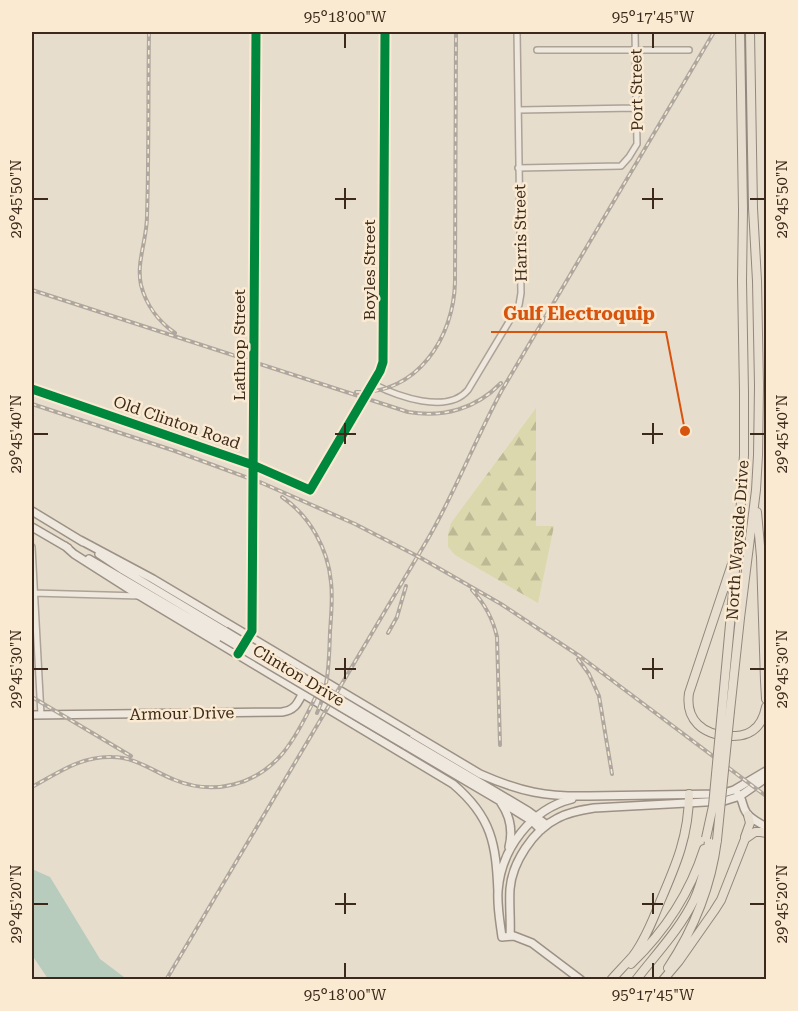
<svg xmlns="http://www.w3.org/2000/svg" width="798" height="1011" font-family="'Roboto Serif',serif">
	<style>
		.forest { fill: url(#forest-firs) }
		.water { fill: #b8ccbe }
		.lines { fill: none; stroke-linecap: round; stroke-linejoin: round }
		.street-casing { stroke: #aca296; stroke-width: 8 }
		.secondary-casing { stroke: #9c9185; stroke-width: 10 }
		.primary-casing { stroke: #92877c; stroke-width: 10 }
		.street { stroke: #efe8df; stroke-width: 5 }
		.secondary { stroke: #efe8df; stroke-width: 7 }
		.primary { stroke: #e7decf; stroke-width: 8 }
		.rail-casing { stroke: #aea79f; stroke-width: 4 }
		.rail { stroke: #faead1; stroke-width: 1.5; stroke-dasharray: 4.5; stroke-linecap: butt }
		.secondary-bridge-casing { stroke: #9c9185; stroke-width: 10; stroke-linecap: butt }
		.primary-bridge-casing { stroke: #92877c; stroke-width: 10; stroke-linecap: butt }
		.secondary-bridge { stroke: #efe8df; stroke-width: 7 }
		.primary-bridge { stroke: #e7decf; stroke-width: 8 }
		.cycleway-casing { stroke: #faead1; stroke-width: 13 }
		.cycleway { stroke: #00873e; stroke-width: 9 }
		.ticks { fill: none; stroke: #3d291c; stroke-width: 2 }
		.labels { text-anchor: middle; stroke-width: 5; stroke-linejoin: round; paint-order: stroke }
		.street-label { font-size: 16px; fill: #3d291c; stroke: #faead1 }
		.leader { fill: none; stroke: #d7540e; stroke-width: 2 }
		.callout-dot { fill: #d7540e; stroke: #faead1; stroke-width: 2 }
		.callout-label { font-size: 18px; text-anchor: middle; font-weight: bold; fill: #d7540e; stroke: #faead1; stroke-width: 5; stroke-linejoin: round; paint-order: stroke }
		.neatline { fill: none; stroke: #3d291c; stroke-width: 2 }
		.ticks-label { font-size: 15px; text-anchor: middle; fill: #3d291c }
	</style>
	<defs>
		<pattern id="forest-firs" width="22" height="20" patternUnits="userSpaceOnUse" patternTransform="scale(1.5)"><rect width="22" height="20" fill="#dbd8ad"/><path d="M5 1l3.5 6h-7zM16 11l3.5 6h-7z" fill="#bdb994"/></pattern>
	</defs>
	<rect width="100%" height="100%" fill="#e7ddcc"/>
	<path class="forest" d="M536,408V526H554L538,603L455,555L448,547V534L451,523Z"/>
	<path class="water" d="M32,869L50,877L100,959L124,977L125,979H48L32,955Z"/>
	<g class="lines">
		<g class="street-casing">
			<path id="street" d="M537,50H689
				M519,110L636,108
				M518,168L621,166L629,157L637,144L635,32
				M373,384C397,396 447,415 468,390L519,305L521,293L517,32
				M32,389L253,465L310,490L380,371L383,362L385,32
				M32,547L41,715
				M33,593L140,596"/>
		</g>
		<g class="secondary-casing">
			<path id="secondary" d="M32,511L83,542
				M32,527L68,548
				M80,540L153,579L480,774C521,792 546,797 590,796
				M65,546L74,554L140,596L453,784C492,817 496,844 498,892
				M99,554L123,570L225,631
				M89,559L222,637
				M238,654L252,631L256,32
				M32,715L282,712C297,710 298,701 305,689
				M408,740L528,811L547,825
				M405,745L500,801L532,821L541,830
				M738,794C743,799 742,806 746,812C750,819 760,823 766,827
				M589,796L720,794L734,790L766,771
				M572,799C531,809 501,849 498,891C497,906 500,922 502,937L514,936L532,943L581,980
				M501,803C510,816 513,831 509,847
				M510,936C511,921 509,905 510,889C512,863 533,830 558,818C569,812 581,810 594,808L724,801L740,796L766,778"/>
		</g>
		<g class="primary-casing">
			<path id="primary" d="M757,512L761,557L765,681L766,699
				M733,561L689,693C685,720 703,735 729,736C737,736 745,736 752,731C760,726 764,717 766,707
				M722,710L740,517L744,455V392L742,281L743,210L740,32
				M730,711L740,618L756,490L758,455L759,386L757,281L753,208L750,32
				M745,837L750,823L748,815
				M631,964C664,932 690,893 704,849
				M668,968C694,929 711,887 717,840
				M611,980C618,972 626,964 633,956C645,940 653,920 660,902C676,865 689,835 689,794
				M636,980C656,954 680,929 694,900C704,878 708,854 710,831
				M663,980L679,961L714,911L721,900L745,839L755,832H761L766,833"/>
		</g>
		<use href="#street" class="street"/>
		<use href="#secondary" class="secondary"/>
		<use href="#primary" class="primary"/>
		<g class="rail-casing">
			<path id="rail" d="M149,32C148,93 149,155 147,216C147,240 136,262 141,285C146,305 159,322 175,333
				M32,290L408,412C443,418 476,409 501,383
				M356,392C417,395 454,337 455,282L456,32
				M32,404L175,451L262,483L355,524L421,558L501,604L581,657L766,796
				M282,497C310,516 328,549 331,582C333,599 331,616 330,632C329,660 329,687 317,713
				M472,590C485,604 493,619 497,637L500,745
				M388,633L397,617L406,586
				M578,659L589,674L599,696L612,774
				M32,697L131,756
				M32,787C58,773 81,756 112,757C136,757 154,772 175,780C214,796 256,785 283,753C296,737 306,717 315,698
				M166,980L429,537C456,490 476,438 502,390L714,32"/>
		</g>
		<use href="#rail" class="rail"/>
		<g class="secondary-bridge-casing">
			<path id="secondary-bridge" d="M225,631L408,740
				M222,637L405,745"/>
		</g>
		<g class="primary-bridge-casing">
			<path id="primary-bridge" d="M706,838L713,806L722,710
				M717,840L730,711"/>
		</g>
		<use href="#secondary-bridge" class="secondary-bridge"/>
		<use href="#primary-bridge" class="primary-bridge"/>
		<g class="cycleway-casing">
			<path id="cycleway" d="M32,389L253,465L310,490L380,371L383,362L385,32
				M238,654L252,631L256,32"/>
		</g>
		<use href="#cycleway" class="cycleway"/>
	</g>
	<path class="ticks" d="M345,33V48M653,33V48M345,188V209M653,188V209M33,199H48M335,199H356M642,199H663M750,199H765M345,423V444M653,423V444M33,434H48M335,434H356M642,434H663M750,434H765M345,658V679M653,658V679M33,669H48M335,669H356M642,669H663M750,669H765M345,893V914M653,893V914M33,904H48M335,904H356M642,904H663M750,904H765M345,963V978M653,963V978"/>
	<g class="labels">
		<g class="street-label">
			<text transform="translate(636 90) rotate(-91)" y="6">Port Street</text>
			<text transform="translate(520 233) rotate(-91)" y="6">Harris Street</text>
			<text transform="translate(369 270) rotate(-90)" y="6">Boyles Street</text>
			<text transform="translate(239 345) rotate(-90)" y="6">Lathrop Street</text>
			<text transform="translate(177 422) rotate(19)" y="6">Old Clinton Road</text>
			<text transform="translate(737 540) rotate(-86)" y="6">North Wayside Drive</text>
			<text transform="translate(299 675) rotate(31)" y="6">Clinton Drive</text>
			<text transform="translate(182 713) rotate(-1)" y="6">Armour Drive</text>
		</g>
	</g>
	<path class="leader" d="M685 431L666 332H491"/>
	<circle class="callout-dot" cx="685" cy="431" r="6"/>
	<g class="callout-label">
		<text x="579" y="320">Gulf Electroquip</text>
	</g>
	<rect width="798" height="1011" fill="none" stroke="#faead1" stroke-width="66"/>
	<rect x="33" y="33" width="732" height="945" class="neatline"/>
	<g class="ticks-label">
		<text x="345" y="22">95°18'00"W</text>
		<text x="653" y="22">95°17'45"W</text>
		<text transform="translate(16 199) rotate(-90)" y="5">29°45'50"N</text>
		<text transform="translate(782 199) rotate(-90)" y="5">29°45'50"N</text>
		<text transform="translate(16 434) rotate(-90)" y="5">29°45'40"N</text>
		<text transform="translate(782 434) rotate(-90)" y="5">29°45'40"N</text>
		<text transform="translate(16 669) rotate(-90)" y="5">29°45'30"N</text>
		<text transform="translate(782 669) rotate(-90)" y="5">29°45'30"N</text>
		<text transform="translate(16 904) rotate(-90)" y="5">29°45'20"N</text>
		<text transform="translate(782 904) rotate(-90)" y="5">29°45'20"N</text>
		<text x="345" y="1000">95°18'00"W</text>
		<text x="653" y="1000">95°17'45"W</text>
	</g>
</svg>
